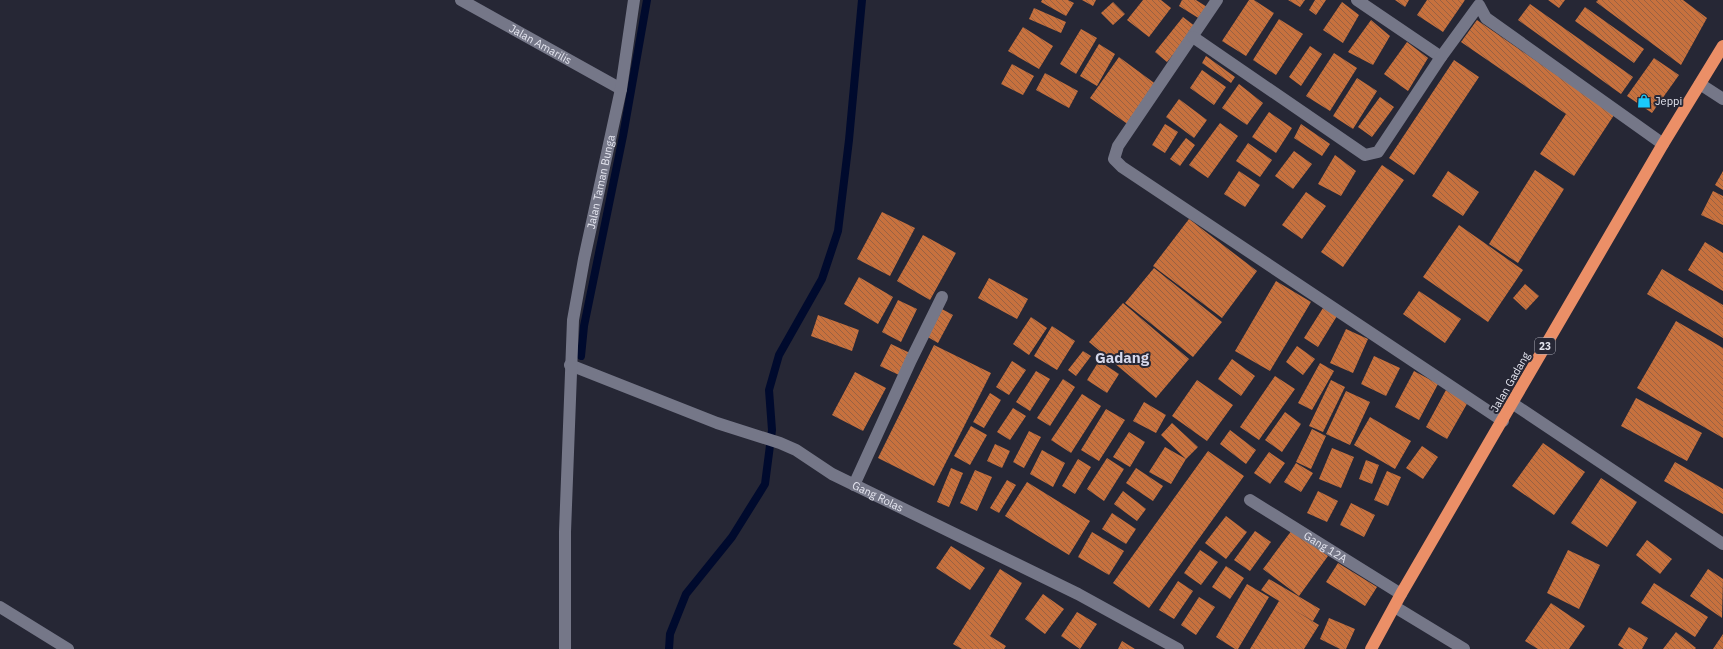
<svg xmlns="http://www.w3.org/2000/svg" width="1723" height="649" font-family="'IBM Plex Sans',sans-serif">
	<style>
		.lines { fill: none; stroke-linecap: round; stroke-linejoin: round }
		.stream { stroke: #000a2d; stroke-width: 8 }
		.building { fill: url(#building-back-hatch) }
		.minor { stroke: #757788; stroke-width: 12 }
		.highway { stroke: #eb8f67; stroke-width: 12 }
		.labels { text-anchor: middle; stroke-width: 4; stroke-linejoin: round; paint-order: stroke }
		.shield { fill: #262735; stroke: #acadb8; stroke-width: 1 }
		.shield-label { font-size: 10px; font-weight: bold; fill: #e5e6f0 }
		.street-label { font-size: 11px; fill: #e5e6f0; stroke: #262735 }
		.poi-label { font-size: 11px; fill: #e5e6f0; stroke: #262735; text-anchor: start }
		.district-label { font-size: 15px; font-weight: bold; fill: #d6d8eb; stroke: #262735 }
	</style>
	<defs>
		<pattern id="building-back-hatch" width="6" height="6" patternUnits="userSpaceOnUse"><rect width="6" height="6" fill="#c7713e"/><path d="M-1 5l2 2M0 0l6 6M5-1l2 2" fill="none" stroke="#9a6242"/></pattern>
	</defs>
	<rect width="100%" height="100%" fill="#262735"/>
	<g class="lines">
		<path class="stream" d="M581,356L584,326L623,136L647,0
			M669,649L670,634L686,594L732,537L765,484L772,430L769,390L779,355L822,279L838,231L849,140L862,0"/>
	</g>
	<path class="building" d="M1042,0H1068L1074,3L1066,16L1041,2Z
		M1082,0H1096L1093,6Z
		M1143,0H1161L1171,8L1149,37L1127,20Z
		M1182,0H1196L1207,7L1200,19L1179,6Z
		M1249,0H1254L1274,13L1246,56L1222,41Z
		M1288,0H1305L1300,7Z
		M1315,0H1326L1316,15L1309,10Z
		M1395,0H1409L1405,7Z
		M1427,0H1465L1443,32L1417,15Z
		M1548,0H1565L1559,8Z
		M1598,0H1683L1707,18L1681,65L1596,2Z
		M1113,2L1125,14L1113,25L1101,13Z
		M1342,2L1359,15L1343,43L1323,30Z
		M1530,4L1633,77L1621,94L1518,20Z
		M1585,7L1644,49L1634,63L1575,21Z
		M1034,8L1066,22L1061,33L1029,19Z
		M1183,17L1196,27L1167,62L1155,52Z
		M1279,19L1303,34L1276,75L1253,60Z
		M1371,20L1390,36L1373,65L1348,52Z
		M1477,20L1614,115L1574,176L1540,154L1566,114L1461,42Z
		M1023,27L1053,46L1039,69L1008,51Z
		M1081,29L1097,38L1076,74L1060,64Z
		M1407,42L1428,58L1408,91L1384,74Z
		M1099,44L1115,54L1097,86L1080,76Z
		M1310,46L1322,54L1301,86L1289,77Z
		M1334,53L1357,68L1330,111L1306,96Z
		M1206,56L1235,77L1231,83L1202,63Z
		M1119,57L1157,85L1129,125L1090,98Z
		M1654,58L1679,75L1652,113L1627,96Z
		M1454,60L1479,77L1414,175L1389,158Z
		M1012,64L1034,76L1023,95L1001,84Z
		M1202,70L1226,87L1214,105L1190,88Z
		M1045,73L1078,91L1069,108L1036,90Z
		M1357,78L1377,91L1353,129L1333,116Z
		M1239,84L1263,103L1247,125L1222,108Z
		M1380,97L1394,107L1372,137L1358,127Z
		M1179,99L1207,120L1194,138L1166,117Z
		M1269,112L1292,128L1276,153L1252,137Z
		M1220,123L1238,136L1208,178L1189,165Z
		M1165,124L1178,132L1165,153L1152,145Z
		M1301,124L1330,144L1322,156L1294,138Z
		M1186,138L1195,145L1180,166L1170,159Z
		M1248,143L1272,160L1260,177L1236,161Z
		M1294,151L1312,164L1293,189L1275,176Z
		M1335,155L1356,171L1341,196L1318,184Z
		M1382,165L1404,180L1343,267L1321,252Z
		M1535,170L1564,189L1518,263L1489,244Z
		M1239,171L1260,185L1245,207L1224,194Z
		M1448,171L1479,192L1463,216L1432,196Z
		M1723,171V190L1715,185Z
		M1713,191L1723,196V225L1701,215Z
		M1306,192L1326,206L1302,239L1282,225Z
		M882,212L915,228L890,276L857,259Z
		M1189,219L1257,271L1222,318L1153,266Z
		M1459,225L1523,270L1488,322L1423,277Z
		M923,235L956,253L930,300L897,281Z
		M1705,242L1723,253V291L1688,270Z
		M1154,268L1222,322L1193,357L1125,303Z
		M1662,269L1723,305V338L1647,294Z
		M859,277L893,297L878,324L844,304Z
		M989,278L1028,299L1017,319L978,298Z
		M1276,281L1311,302L1270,371L1235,351Z
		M1525,284L1539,296L1526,310L1513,298Z
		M1419,291L1461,319L1445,343L1403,314Z
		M898,300L917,309L901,342L882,332Z
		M1123,303L1189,359L1156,398L1089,342Z
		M940,308L953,315L938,343L926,336Z
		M1323,308L1337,316L1318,347L1304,338Z
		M818,315L859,330L852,351L811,336Z
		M1031,317L1047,328L1029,355L1013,344Z
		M1676,321L1723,348V438L1637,388Z
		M1052,326L1075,341L1057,370L1034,356Z
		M1346,329L1368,339L1353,373L1330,363Z
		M891,344L910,353L899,375L880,366Z
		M934,345L991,373L934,486L878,458Z
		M1297,346L1315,359L1303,375L1286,362Z
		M1083,351L1091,356L1076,376L1068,370Z
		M1374,356L1400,368L1386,396L1361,384Z
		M1232,359L1255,376L1241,396L1218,379Z
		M1012,361L1026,370L1009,395L996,387Z
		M1099,361L1119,374L1107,393L1087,380Z
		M1320,363L1334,371L1312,410L1298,403Z
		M1036,371L1050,379L1030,411L1016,402Z
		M1414,371L1438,384L1419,420L1395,407Z
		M855,372L886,388L863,431L832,415Z
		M1275,376L1295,389L1259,440L1240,427Z
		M1063,379L1075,387L1050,426L1037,418Z
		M1197,380L1233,405L1207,441L1172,416Z
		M1331,380L1345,387L1323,432L1309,426Z
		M1446,390L1468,402L1447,439L1426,427Z
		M1346,391L1370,402L1350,445L1326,434Z
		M990,393L1001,400L984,428L973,422Z
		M1082,394L1101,406L1071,453L1051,440Z
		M1636,398L1702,433L1687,461L1621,426Z
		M1144,402L1166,415L1156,433L1133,421Z
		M1013,408L1026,416L1010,440L997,432Z
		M1106,409L1125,420L1099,461L1081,450Z
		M1285,412L1301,424L1282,452L1265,440Z
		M1370,417L1411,441L1395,469L1354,445Z
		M1172,423L1198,447L1186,459L1161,435Z
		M971,426L987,435L970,465L954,456Z
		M1312,429L1326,436L1311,469L1296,462Z
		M1230,430L1256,450L1246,464L1220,444Z
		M1029,431L1041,437L1024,468L1013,462Z
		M1129,432L1145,442L1130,467L1113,457Z
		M1543,443L1585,472L1554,515L1512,486Z
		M995,444L1010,451L1002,468L987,461Z
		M1422,446L1438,457L1423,479L1406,468Z
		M1165,447L1186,459L1171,484L1149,472Z
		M1332,448L1354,457L1341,488L1319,479Z
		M1042,450L1065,463L1053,487L1030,474Z
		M1208,451L1244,476L1149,608L1113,583Z
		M1269,452L1285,463L1270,484L1254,473Z
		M1107,458L1124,469L1104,501L1087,489Z
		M1078,459L1091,467L1075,494L1062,486Z
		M1366,460L1379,465L1372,484L1359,479Z
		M1675,462L1723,489V514L1664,481Z
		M1296,463L1313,473L1301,492L1284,482Z
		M951,468L963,473L949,507L937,502Z
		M1136,468L1163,486L1153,501L1126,483Z
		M975,470L992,477L977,511L960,503Z
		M1387,471L1401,477L1388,506L1374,500Z
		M1601,478L1637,502L1607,547L1571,523Z
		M1007,480L1016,485L999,513L990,508Z
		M1027,482L1090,521L1069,555L1005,516Z
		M1123,491L1146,509L1137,521L1114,504Z
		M1318,491L1338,501L1327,522L1307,513Z
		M1351,503L1375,515L1364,537L1340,525Z
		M1112,513L1136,529L1126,544L1102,529Z
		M1226,516L1247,532L1226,559L1205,543Z
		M1292,530L1328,556L1299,596L1263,569Z
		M1255,531L1271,542L1250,571L1234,560Z
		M1092,532L1124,551L1109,575L1078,557Z
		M1647,540L1672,559L1660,574L1636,555Z
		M951,546L985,568L970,590L936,568Z
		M1200,550L1218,562L1201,585L1184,573Z
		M1568,550L1600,565L1579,609L1547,593Z
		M1338,563L1377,587L1365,606L1326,582Z
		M1226,566L1244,578L1230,599L1212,587Z
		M1000,569L1022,583L990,636L1006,646L1004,649H962L953,644Z
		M1708,569L1723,579L1722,618L1690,596Z
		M1269,579L1320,609L1313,621L1289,607L1319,625L1304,649H1250L1279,601L1261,590Z
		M1178,581L1193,591L1174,619L1159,610Z
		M1654,583L1708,617L1695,637L1641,603Z
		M1247,584L1269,597L1238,649H1235L1216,637Z
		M1043,594L1064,609L1045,634L1025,619Z
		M1199,597L1215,607L1196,635L1181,625Z
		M1551,603L1585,626L1569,649H1538L1525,641Z
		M1077,612L1097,624L1080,649L1061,636Z
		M1329,618L1355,629L1346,649H1340L1320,639Z
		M1629,627L1648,638L1642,649H1624L1618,645Z
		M1676,632L1696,648L1695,649H1663Z
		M1723,634V649H1713Z
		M1122,641L1135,649H1118Z"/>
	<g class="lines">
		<g class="minor">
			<path id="s1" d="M461,0L621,89"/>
			<path d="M1217,0L1118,146L1114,159L1122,167L1503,421"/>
			<path d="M1357,0L1441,57"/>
			<path d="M1193,37L1365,155L1378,152L1441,57L1479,5L1486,18L1663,144"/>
			<path d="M1700,84L1723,99"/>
			<path id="s2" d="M570,365L717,423L780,443L796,450L832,474L1078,594L1178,649"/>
			<path d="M1512,403L1723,544"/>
			<path d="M854,485L911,360L942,297"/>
			<path id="s3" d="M1250,500L1401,594"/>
			<path d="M0,607L68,649"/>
			<path d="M1395,607L1464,649"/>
			<path id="s4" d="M565,649V532L573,320L584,259L621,89L634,0"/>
		</g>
		<path class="highway" d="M1371,649L1401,594L1512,403L1663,144L1723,46"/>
	</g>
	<defs>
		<g id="shop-bare" transform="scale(1.08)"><path d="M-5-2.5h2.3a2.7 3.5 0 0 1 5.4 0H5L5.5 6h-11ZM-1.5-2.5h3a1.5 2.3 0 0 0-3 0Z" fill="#1bc9fc" stroke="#262735" stroke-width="2.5" paint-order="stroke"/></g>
	</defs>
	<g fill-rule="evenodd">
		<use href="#shop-bare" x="1644" y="101"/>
	</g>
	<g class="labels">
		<rect class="shield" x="1535" y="338" width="20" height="16" rx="3"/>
		<g class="shield-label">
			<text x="1545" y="350">23</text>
		</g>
		<g class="street-label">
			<text dy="4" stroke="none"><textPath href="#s1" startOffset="91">Jalan Amarilis</textPath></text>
			<text dy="4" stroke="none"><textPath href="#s4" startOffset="470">Jalan Taman Bunga</textPath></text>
			<text transform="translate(1510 382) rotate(-60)" y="4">Jalan Gadang</text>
			<text dy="4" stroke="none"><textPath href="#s2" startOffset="336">Gang Rolas</textPath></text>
			<text dy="4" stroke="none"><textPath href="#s3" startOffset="89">Gang 12A</textPath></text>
		</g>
		<g class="poi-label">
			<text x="1655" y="105">Jeppi</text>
		</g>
		<g class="district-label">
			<text x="1122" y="363">Gadang</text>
		</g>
	</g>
</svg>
